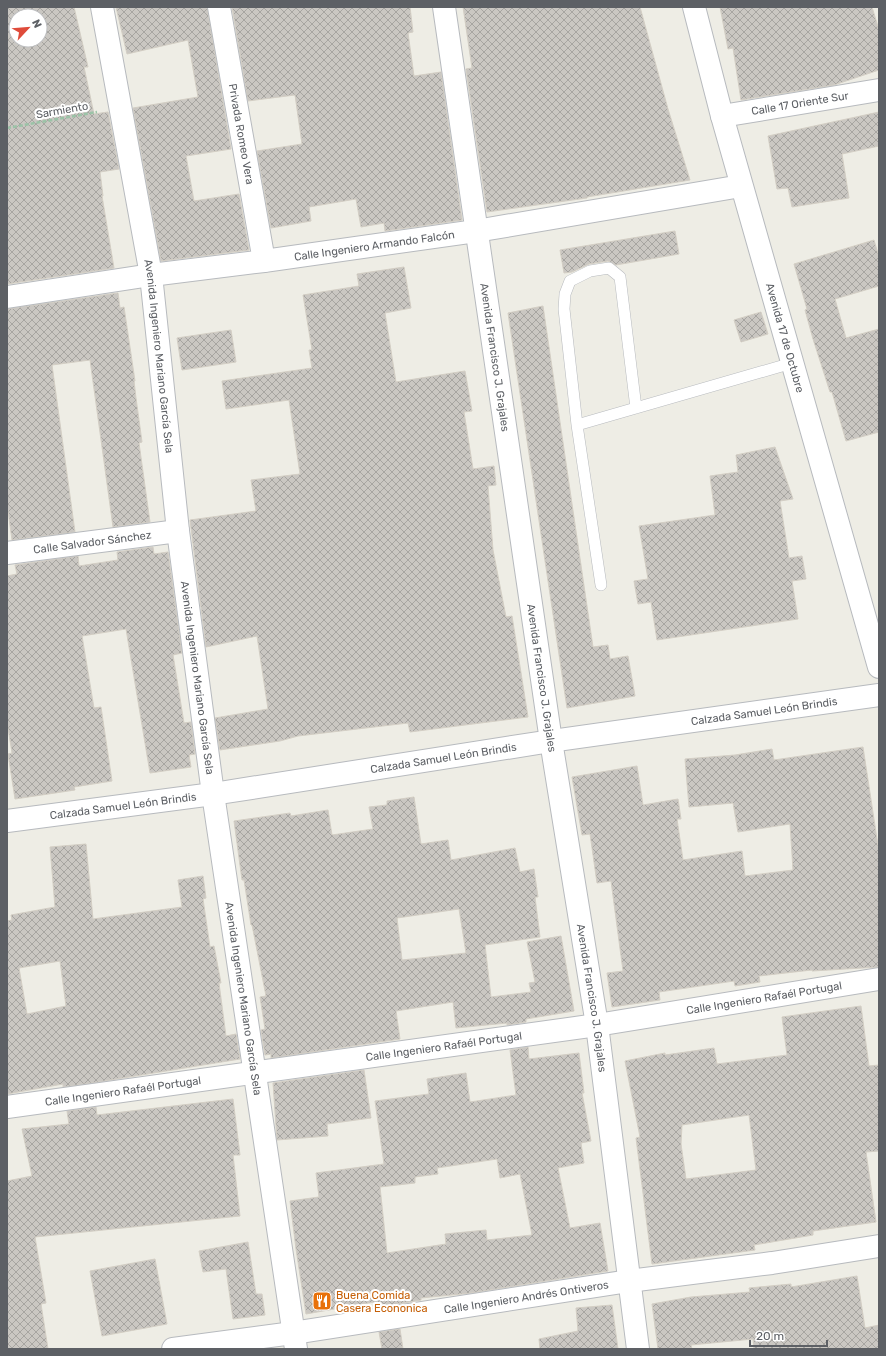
<svg xmlns="http://www.w3.org/2000/svg" width="886" height="1356" font-family="Rubik,sans-serif">
	<style>
		.building { fill: url(#building-cross-hatch); stroke: #d3cec4; fill-rule: evenodd }
		.lines { fill: none; stroke-linecap: round; stroke-linejoin: round }
		.service-casing { stroke: #b7babe; stroke-width: 12 }
		.minor-casing { stroke: #b7babe; stroke-width: 24 }
		.tertiary-casing { stroke: #b7babe; stroke-width: 24 }
		.path { stroke: #9bc3a7; stroke-width: 2.5; stroke-dasharray: 4 2; stroke-linecap: butt }
		.service { stroke: #fff; stroke-width: 11 }
		.minor { stroke: #fff; stroke-width: 22 }
		.tertiary { stroke: #fff; stroke-width: 22 }
		.labels { text-anchor: middle; stroke-width: 4; stroke-linejoin: round; paint-order: stroke }
		.street-label { font-size: 11px; fill: #5d6065; stroke: #fff }
		.food-label { font-size: 11px; fill: #c56008; stroke: #fff; text-anchor: start }
	</style>
	<defs>
		<pattern id="building-cross-hatch" width="8" height="8" patternUnits="userSpaceOnUse"><rect width="8" height="8" fill="#cac7c2"/><path d="M0 0l8 8M0 8l8-8" fill="none" stroke="#a7a5a1"/></pattern>
	</defs>
	<rect width="100%" height="100%" fill="#eeede5"/>
	<path class="building" d="M7,7H74L88,67H84L94,114L108,112L119,169L100,172L103,196H102L114,268L7,284ZM16,16H40V40H16Z
		M116,7H207L231,149L186,156L194,201L239,194L249,250L161,261L133,108L198,97L188,40L127,54Z
		M232,7H410L413,32L408,33L414,76L441,72L462,220L385,231L384,223L361,227L356,199L309,207L311,221L271,228L257,151L302,144L295,95L248,101Z
		M463,7H640L668,109L690,180L587,197V198L487,212L466,69L472,68Z
		M720,7H872L879,30V70L834,85L741,100L733,48L728,49Z
		M879,112V146L842,154L849,198L792,207L788,188L777,189L768,136Z
		M675,231L679,254L616,265L608,261L589,264L572,272L564,273L560,250Z
		M874,240L879,257V286L835,299L846,338L879,329V432L846,441L832,392H830L813,339L805,310L807,309L794,264Z
		M404,267L411,308L385,313L396,382L465,371L472,411L464,412L473,469L494,466L496,485L488,486L493,550L506,617L512,616L528,717L410,732L408,723L298,736L280,741L220,750L215,718L268,709L257,636L206,647L190,520L256,511L251,480L300,474L289,400L226,409L222,381L312,368L309,350H312L303,295L359,286L357,274Z
		M118,293L120,308L124,307L135,381H134L136,398L142,442L139,443L150,522L113,527L90,360L52,365L75,532L12,540L7,504V309Z
		M543,306L593,647L608,645L610,659L628,656L635,696L567,708L508,313Z
		M761,312L768,334L741,342L734,320Z
		M231,330L236,362L182,370L177,338Z
		M775,447L793,499L780,501L789,558L802,556L806,579L792,581L798,619L657,640L651,602L638,604L634,581L648,579L639,526L715,515L710,476L738,472L736,455Z
		M153,547L154,554L168,552L182,653L173,655L184,723L191,722L195,754L189,755L191,767L150,773L126,629L82,636L94,708L101,707L112,781L74,787L75,790L15,799L8,754L12,753L7,722V576L17,574L15,565L78,556L79,566L118,560L117,552Z
		M863,747L879,852V967L812,971V970L759,976L760,982L735,986L734,981L659,992L660,1000L612,1007L607,973L623,971L611,881L597,883L590,834L582,835L572,777L637,766L643,805L678,799L681,819H677L683,860L742,851L745,876L793,870L790,824L738,832L733,803L689,807L685,759L735,755L772,749L774,760Z
		M414,797L421,844L448,840L451,860L515,848L520,872L534,869L538,897H535L540,937L485,945L491,997L531,992L529,983L535,982L527,942L561,936L574,1011L526,1019V1022L507,1025V1023L456,1028L453,1002L396,1011L400,1039L271,1058V1054L265,1055L261,1030L265,1029L260,997L266,996L252,925H251L244,880H242L234,821L290,813L291,816L328,810L332,835L373,829L369,807L387,805V801ZM459,909L466,953L402,960L397,918Z
		M86,844L93,919L182,907L178,880L203,876L206,898L203,899L210,947L214,946L221,983H219L226,1036L236,1034L240,1059L92,1083L63,1087V1084L7,1094V921L12,920L11,915L55,907L50,847ZM60,961L66,1006L27,1014L19,968Z
		M861,1006L869,1066L879,1065V1151L866,1152L876,1222L813,1231V1235L754,1245L755,1250L652,1264L636,1138L640,1137L625,1061L665,1053V1055L714,1048L717,1064L787,1055L782,1017ZM749,1115L756,1170L686,1179L681,1144L682,1125Z
		M528,1047L529,1059L579,1053L584,1093H582L591,1141L581,1143L584,1163L558,1168L570,1228L600,1223L608,1271L471,1293L421,1298V1300L375,1308L374,1302L306,1314L296,1249L290,1201L319,1197L316,1173L384,1164L375,1101L429,1094L427,1079L466,1073L470,1102L516,1095L510,1050ZM497,1159L500,1178L520,1174L532,1235L487,1240L486,1230L445,1234L446,1244L387,1253L380,1187L415,1183V1177L438,1174L437,1168Z
		M364,1070L371,1118L327,1124L328,1136L277,1140L273,1083Z
		M233,1099L240,1155H233L240,1216L35,1237L46,1303L41,1304L48,1349H7V1181L32,1176L22,1129L69,1124L67,1111L96,1107L97,1115Z
		M248,1242L256,1294H262L265,1315L233,1319L226,1269L203,1272L199,1251Z
		M155,1259L167,1324L102,1336L90,1271Z
		M857,1276L865,1328L879,1325V1349H754L753,1339L691,1345L692,1349H658L652,1304L691,1297L750,1292L749,1288L791,1284V1287Z
		M612,1305L618,1349H540L539,1339L578,1331L576,1308Z
		M400,1329L403,1349H382L379,1332Z"/>
	<g class="lines">
		<g class="service-casing">
			<path id="service" d="M577,425L564,309L565,294L570,281L590,271L609,268L620,277L636,408
				M601,585L577,425L792,363"/>
		</g>
		<g class="minor-casing">
			<g id="minor">
				<path id="s1" d="M102,7L151,275L178,531L213,794L296,1349"/>
				<path id="s2" d="M219,7L264,261"/>
				<path id="s3" d="M444,7L551,741L597,1025L638,1349"/>
				<path id="s4" d="M694,7L722,116L879,667"/>
				<path id="s5" d="M722,116L879,90"/>
				<path id="s6" d="M7,297L151,275L264,261L476,231L741,186"/>
				<path id="s7" d="M7,553L178,531"/>
				<path id="s8" d="M7,1107L597,1025L879,979"/>
				<path id="s9" d="M173,1349L293,1333L629,1281L772,1263L879,1246"/>
			</g>
		</g>
		<g class="tertiary-casing">
			<g id="tertiary">
				<path id="s10" d="M7,821L213,794L551,741L879,695"/>
			</g>
		</g>
		<path class="path" d="M7,128L97,112"/>
		<use href="#service" class="service"/>
		<use href="#minor" class="minor"/>
		<use href="#tertiary" class="tertiary"/>
	</g>
	<defs>
		<g id="restaurant-square" transform="scale(1)"><rect x="-9" y="-9" width="18" height="18" rx="4" fill="#e8710a" stroke="#fff"/><path d="M-5-6h1v4h1v-4h1v4h1v-4h1v5L-1.5 .5V6h-2V.5L-5-1ZM5-6V6H3V1.5H1.5Q1.5-4 5-6Z" fill="#fff"/></g>
	</defs>
	<g fill-rule="evenodd">
		<use href="#restaurant-square" x="322" y="1301"/>
	</g>
	<g class="labels">
		<g class="street-label">
			<text dy="4" stroke="none"><textPath href="#s5" startOffset="79">Calle 17 Oriente Sur</textPath></text>
			<text transform="translate(62 110) rotate(-10)" y="4">Sarmiento</text>
			<text dy="4" stroke="none"><textPath href="#s2" startOffset="129">Privada Romeo Vera</textPath></text>
			<text dy="4" stroke="none"><textPath href="#s6" startOffset="371">Calle Ingeniero Armando Falcón</textPath></text>
			<text dy="4" stroke="none"><textPath href="#s4" startOffset="343">Avenida 17 de Octubre</textPath></text>
			<text dy="4" stroke="none"><textPath href="#s1" startOffset="354">Avenida Ingeniero Mariano García Sela</textPath></text>
			<text dy="4" stroke="none"><textPath href="#s3" startOffset="354">Avenida Francisco J. Grajales</textPath></text>
			<text dy="4" stroke="none"><textPath href="#s7" startOffset="86">Calle Salvador Sánchez</textPath></text>
			<text dy="4" stroke="none"><textPath href="#s1" startOffset="678">Avenida Ingeniero Mariano García Sela</textPath></text>
			<text dy="4" stroke="none"><textPath href="#s3" startOffset="678">Avenida Francisco J. Grajales</textPath></text>
			<text dy="4" stroke="none"><textPath href="#s10" startOffset="765">Calzada Samuel León Brindis</textPath></text>
			<text dy="4" stroke="none"><textPath href="#s10" startOffset="441">Calzada Samuel León Brindis</textPath></text>
			<text dy="4" stroke="none"><textPath href="#s10" startOffset="117">Calzada Samuel León Brindis</textPath></text>
			<text dy="4" stroke="none"><textPath href="#s8" startOffset="765">Calle Ingeniero Rafaél Portugal</textPath></text>
			<text dy="4" stroke="none"><textPath href="#s3" startOffset="1002">Avenida Francisco J. Grajales</textPath></text>
			<text dy="4" stroke="none"><textPath href="#s1" startOffset="1002">Avenida Ingeniero Mariano García Sela</textPath></text>
			<text dy="4" stroke="none"><textPath href="#s8" startOffset="441">Calle Ingeniero Rafaél Portugal</textPath></text>
			<text dy="4" stroke="none"><textPath href="#s8" startOffset="117">Calle Ingeniero Rafaél Portugal</textPath></text>
			<text dy="4" stroke="none"><textPath href="#s9" startOffset="357">Calle Ingeniero Andrés Ontiveros</textPath></text>
		</g>
		<g class="food-label">
			<text x="336" y="1299">Buena Comida<tspan x="336" dy="13">Casera Econonica</tspan></text>
		</g>
	</g>
	<rect width="886" height="1356" fill="none" stroke="#5d6065" stroke-width="16"/>
	<g transform="translate(28 28) rotate(64)"><circle r="19" fill="#ffffff" stroke="#bebfc1"/>
	<path d="M0-3L7 15L0 10L-7 15Z" fill="#df4b3a"/>
	<text y="-6" font-size="11" font-weight="bold" text-anchor="middle" fill="#5d6065">N</text>
	</g>
	<path d="M750 1340v6h77v-6" fill="none" stroke="#5d6065" stroke-width="2"/>
	<text x="756" y="1340" font-size="12" fill="#5d6065" stroke="#ffffff" stroke-width="3" paint-order="stroke">20 m</text>
</svg>
